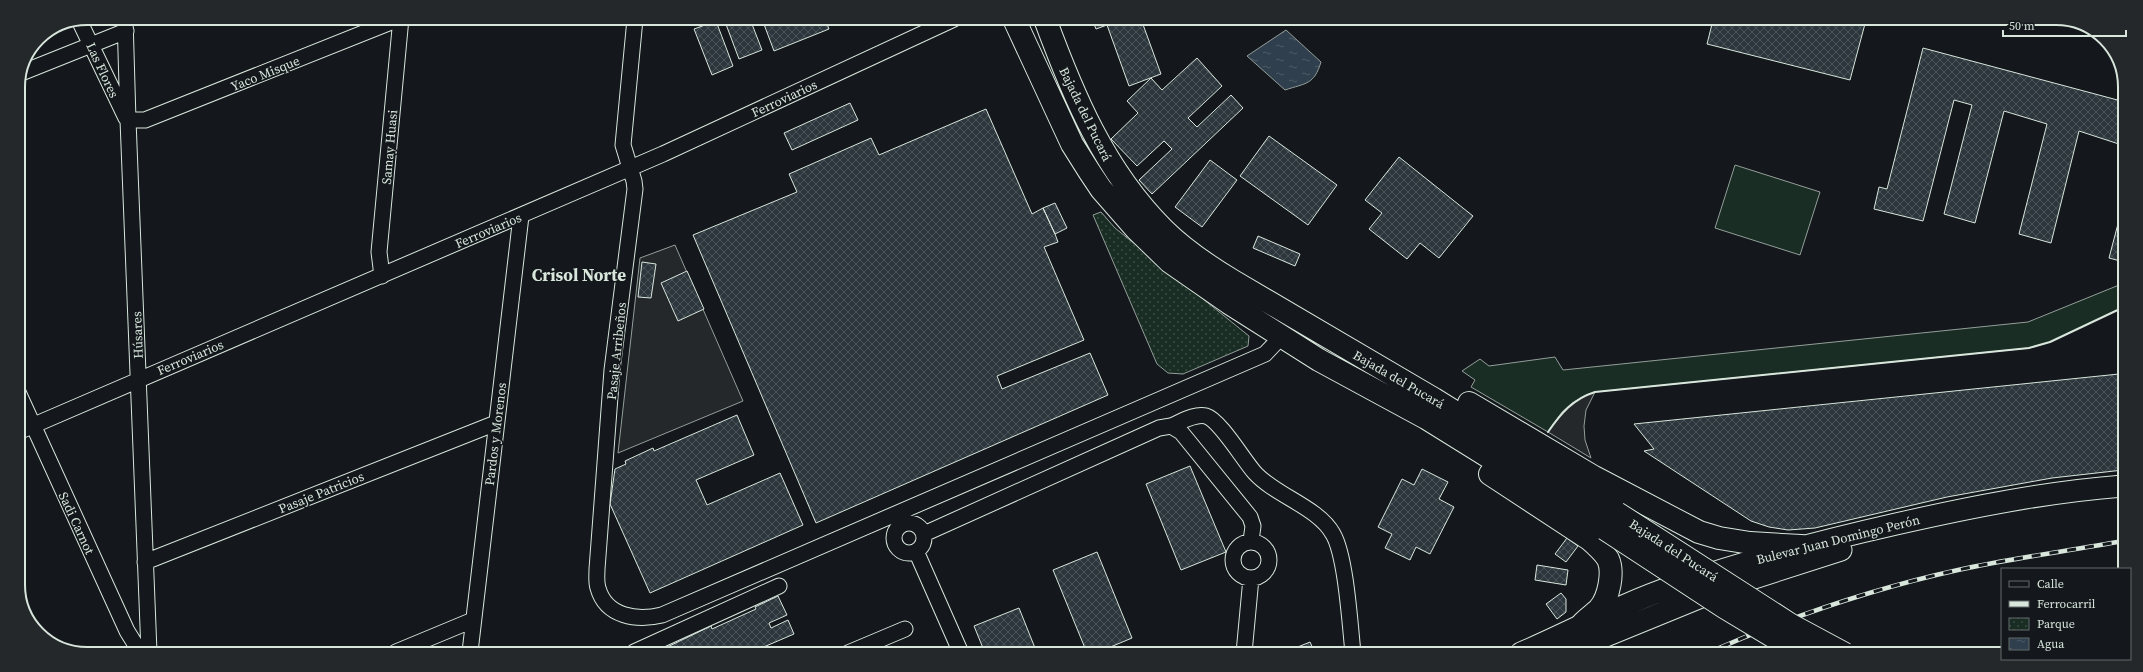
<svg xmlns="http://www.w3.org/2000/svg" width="2143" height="672" font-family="'Source Serif 4',serif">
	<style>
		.grass { fill: #1a2d24; stroke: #939e99 }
		.park { fill: url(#park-dots); stroke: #939e99 }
		.parking { fill: #24282b; stroke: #939e99 }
		.water { fill: url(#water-ripples); stroke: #939e99 }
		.building { fill: url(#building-cross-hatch); stroke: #d8e6dc }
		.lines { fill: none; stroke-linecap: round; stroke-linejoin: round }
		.minor-casing { stroke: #d8e6dc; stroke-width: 17 }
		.secondary-casing { stroke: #d8e6dc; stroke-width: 23 }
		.primary-casing { stroke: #d8e6dc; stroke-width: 24 }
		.minor { stroke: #14181c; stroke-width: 15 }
		.secondary { stroke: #14181c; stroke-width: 21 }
		.primary { stroke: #14181c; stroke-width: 22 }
		.rail-casing { stroke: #d8e6dc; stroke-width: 4.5 }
		.rail { stroke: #14181c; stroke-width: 3; stroke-dasharray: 9; stroke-linecap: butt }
		.primary-bridge-casing { stroke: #d8e6dc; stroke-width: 24; stroke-linecap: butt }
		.primary-bridge { stroke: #14181c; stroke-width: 22 }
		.wall { stroke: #d8e6dc; stroke-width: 2 }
		.labels { text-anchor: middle; stroke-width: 3; stroke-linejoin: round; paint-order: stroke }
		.street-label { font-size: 13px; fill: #d8e6dc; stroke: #14181c }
		.district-label { font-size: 17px; font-weight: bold; fill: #d8e6dc; stroke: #14181c }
		.rim { fill: none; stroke: #d8e6dc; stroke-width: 2 }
	</style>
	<defs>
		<pattern id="park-dots" width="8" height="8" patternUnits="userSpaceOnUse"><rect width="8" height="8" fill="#1a2d24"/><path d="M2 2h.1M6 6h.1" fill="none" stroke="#3b4b43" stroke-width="1.8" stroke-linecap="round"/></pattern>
		<pattern id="water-ripples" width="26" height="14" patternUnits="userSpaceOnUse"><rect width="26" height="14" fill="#2f3f4d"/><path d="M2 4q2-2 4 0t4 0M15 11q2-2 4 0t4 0" fill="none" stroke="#4c5b66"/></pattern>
		<pattern id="building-cross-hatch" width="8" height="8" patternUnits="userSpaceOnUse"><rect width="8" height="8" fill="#2c363c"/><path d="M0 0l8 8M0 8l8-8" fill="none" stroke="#4a5358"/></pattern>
	</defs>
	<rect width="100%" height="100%" fill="#14181c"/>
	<path class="grass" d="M1735,165L1820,192L1800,255L1715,228Z
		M2124,283V307L2050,342L2029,348L1595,392C1573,399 1561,413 1548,432L1471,387L1475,380L1462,371L1480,359L1489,366L1555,357L1563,370L2028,322Z"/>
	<path class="park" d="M1101,212L1115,228L1249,336L1248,346L1183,374L1168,373L1157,364L1093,215Z"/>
	<path class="parking" d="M675,245L743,401L618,453L640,258Z
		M1595,392L1586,410L1584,426L1585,440L1591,458L1548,432L1562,412L1571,404L1584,396Z"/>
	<path class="water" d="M1286,30L1321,62C1314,85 1306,83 1285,90L1247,56Z"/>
	<path class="building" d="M699,19H717L701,25Z
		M724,19H750L762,50L739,59Z
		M762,19H825L829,29L774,51Z
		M1092,19H1141L1161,74L1129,86L1107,25L1096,29Z
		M1713,20H1866L1850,80L1707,44Z
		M716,21L733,66L712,75L694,29Z
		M1923,48L2125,102V146L2079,131L2051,243L2019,234L2047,124L2004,111L1975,223L1944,214L1972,105L1954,100L1923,221L1874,209L1879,187L1887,189Z
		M1197,58L1222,86L1188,118L1197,127L1231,95L1243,108L1152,194L1139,180L1172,149L1164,141L1137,166L1111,139L1138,113L1127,101L1151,78L1162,90Z
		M850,103L858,120L792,150L784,133Z
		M986,109L1032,214L1043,208L1055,234L1058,242L1044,247L1084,340L997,376L1002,389L1090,353L1108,395L816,523L693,235L797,192L789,174L871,138L879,155Z
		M1269,136L1337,185L1308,225L1240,176Z
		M1399,157L1473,216L1439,258L1420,243L1407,259L1369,229L1382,213L1365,200Z
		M1210,160L1237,180L1202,227L1175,207Z
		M2124,201V262L2109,258Z
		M1055,203L1067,228L1055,234L1043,208Z
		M1258,236L1300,254L1295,266L1253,248Z
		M642,262L656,264L651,298L638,297Z
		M687,271L704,309L678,321L661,283Z
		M2119,374H2124L2123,470L2052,478L1947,497L1815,528L1788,530L1769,527L1751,521L1644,451L1654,449L1634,424Z
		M737,415L754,455L696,480L707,505L780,473L803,525L650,593L610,504L615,469L626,464L625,461L653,448L654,451Z
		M1190,466L1226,552L1181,570L1146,484Z
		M1422,469L1448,482L1439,499L1454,507L1430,554L1416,547L1410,560L1385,548L1392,534L1378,527L1402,479L1414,485Z
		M1567,538L1578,546L1566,562L1555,554Z
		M1097,552L1132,638L1096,653H1087L1053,570Z
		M1537,565L1568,570L1566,585L1535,580Z
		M1561,593L1566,599V612L1557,619L1546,604Z
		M778,596L787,615L769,623L771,628L788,620L794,634L752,652H657L711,626L712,629L756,609L755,607Z
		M1019,608L1037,653H985L974,626Z
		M1310,642L1315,653H1283Z"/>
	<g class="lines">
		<g class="minor-casing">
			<path id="minor" d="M125,18L128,120L149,652
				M635,19L623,145L634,181L635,189L612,370L597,569C597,575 596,582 598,588C606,617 637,621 662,615L1265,354L1282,336
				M79,20L126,118
				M21,73L126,31
				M128,120H145L401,18L379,252L382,276
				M18,392L127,631L140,652
				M1171,426C1181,422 1195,413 1206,416C1220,420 1244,461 1255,473C1276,496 1318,507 1333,534C1346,556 1350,625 1353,653
				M18,432L663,154L954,19
				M894 538a15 15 0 1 1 30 0a15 15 0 1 1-30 0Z
				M924,534L1159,428L1171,426L1181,432L1250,517L1253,526L1251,541
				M1233 560a18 18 0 1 1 36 0a18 18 0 1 1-36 0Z
				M916,551L961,653
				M145,562L496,423
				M396,652L473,620
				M470,652L521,216
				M634,652L779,586
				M848,653L905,629
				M1244,653L1251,578"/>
		</g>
		<g class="secondary-casing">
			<path id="secondary" d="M1521,653C1572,631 1621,604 1674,586C1747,560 1821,541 1896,524C1971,507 2046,492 2123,486
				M1564,653L1723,588L1841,550"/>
		</g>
		<g class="primary-casing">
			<path id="primary" d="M1014,19L1072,144L1089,171L1101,189L1136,229L1170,262L1229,303L1319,360L1426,418L1605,529
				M1045,19C1073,95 1104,170 1163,229C1183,249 1208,266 1233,281L1434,399L1617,513
				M1469,403L1594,477L1699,532L1719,538L1750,543L1801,546
				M1490,474L1589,539C1596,545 1603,551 1608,559C1614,572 1609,598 1599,609C1594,614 1588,618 1583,623"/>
		</g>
		<use href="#minor" class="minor"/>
		<use href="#secondary" class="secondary"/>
		<use href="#primary" class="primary"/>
		<g class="rail-casing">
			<path id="rail" d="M1705,654C1787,618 1871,589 1958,570C2013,558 2068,551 2123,541"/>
		</g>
		<use href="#rail" class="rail"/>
		<g class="primary-bridge-casing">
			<path id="primary-bridge" d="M1617,513L1791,625L1845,654
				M1605,529L1724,607L1802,654"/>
		</g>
		<use href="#primary-bridge" class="primary-bridge"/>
		<path class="wall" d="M1548,432C1561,413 1573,399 1595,392L2029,348L2050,342L2124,307"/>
	</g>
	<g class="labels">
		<g class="street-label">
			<text transform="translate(103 70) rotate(65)" y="5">Las Flores</text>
			<text transform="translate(265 73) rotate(-22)" y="5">Yaco Misque</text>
			<text transform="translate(784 98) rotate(-25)" y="5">Ferroviarios</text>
			<text transform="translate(1086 114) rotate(64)" y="5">Bajada del Pucará</text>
			<text transform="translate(389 147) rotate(-85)" y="5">Samay Huasi</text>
			<text transform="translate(488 230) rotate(-23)" y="5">Ferroviarios</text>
			<text transform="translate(137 335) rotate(-92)" y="5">Húsares</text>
			<text transform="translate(616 351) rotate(-84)" y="5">Pasaje Arribeños</text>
			<text transform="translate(190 357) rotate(-23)" y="5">Ferroviarios</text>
			<text transform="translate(1399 379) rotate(30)" y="5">Bajada del Pucará</text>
			<text transform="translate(495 434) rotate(-83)" y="5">Pardos y Morenos</text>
			<text transform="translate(321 492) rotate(-22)" y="5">Pasaje Patricios</text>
			<text transform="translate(77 523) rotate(65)" y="5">Sadi Carnot</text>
			<text transform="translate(1838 539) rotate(-14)" y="5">Bulevar Juan Domingo Perón</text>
			<text transform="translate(1674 550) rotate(33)" y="5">Bajada del Pucará</text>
		</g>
		<g class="district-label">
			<text x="579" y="281">Crisol Norte</text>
		</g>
	</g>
	<path d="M0 0H2143V672H0ZM87 25H2056A62 62 0 0 1 2118 87V585A62 62 0 0 1 2056 647H87A62 62 0 0 1 25 585V87A62 62 0 0 1 87 25Z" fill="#24282b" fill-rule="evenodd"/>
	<path class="rim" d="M87 25H2056A62 62 0 0 1 2118 87V585A62 62 0 0 1 2056 647H87A62 62 0 0 1 25 585V87A62 62 0 0 1 87 25Z"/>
	<rect x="2001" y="568" width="130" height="92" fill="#14181c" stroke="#626a69"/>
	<rect x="2009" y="581" width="20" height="6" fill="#14181c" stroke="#626a69"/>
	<text x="2037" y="588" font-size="12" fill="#d8e6dc">Calle</text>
	<rect x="2009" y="601" width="20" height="6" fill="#d8e6dc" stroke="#626a69"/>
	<text x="2037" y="608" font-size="12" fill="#d8e6dc">Ferrocarril</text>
	<rect x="2009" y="618" width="20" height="12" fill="url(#park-dots)" stroke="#626a69"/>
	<text x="2037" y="628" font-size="12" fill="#d8e6dc">Parque</text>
	<rect x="2009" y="638" width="20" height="12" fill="url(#water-ripples)" stroke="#626a69"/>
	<text x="2037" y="648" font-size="12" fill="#d8e6dc">Agua</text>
	<path d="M2003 30v6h123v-6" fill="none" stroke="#d8e6dc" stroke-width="2"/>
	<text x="2009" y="30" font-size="12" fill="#d8e6dc" stroke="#14181c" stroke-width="3" paint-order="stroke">50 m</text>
</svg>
